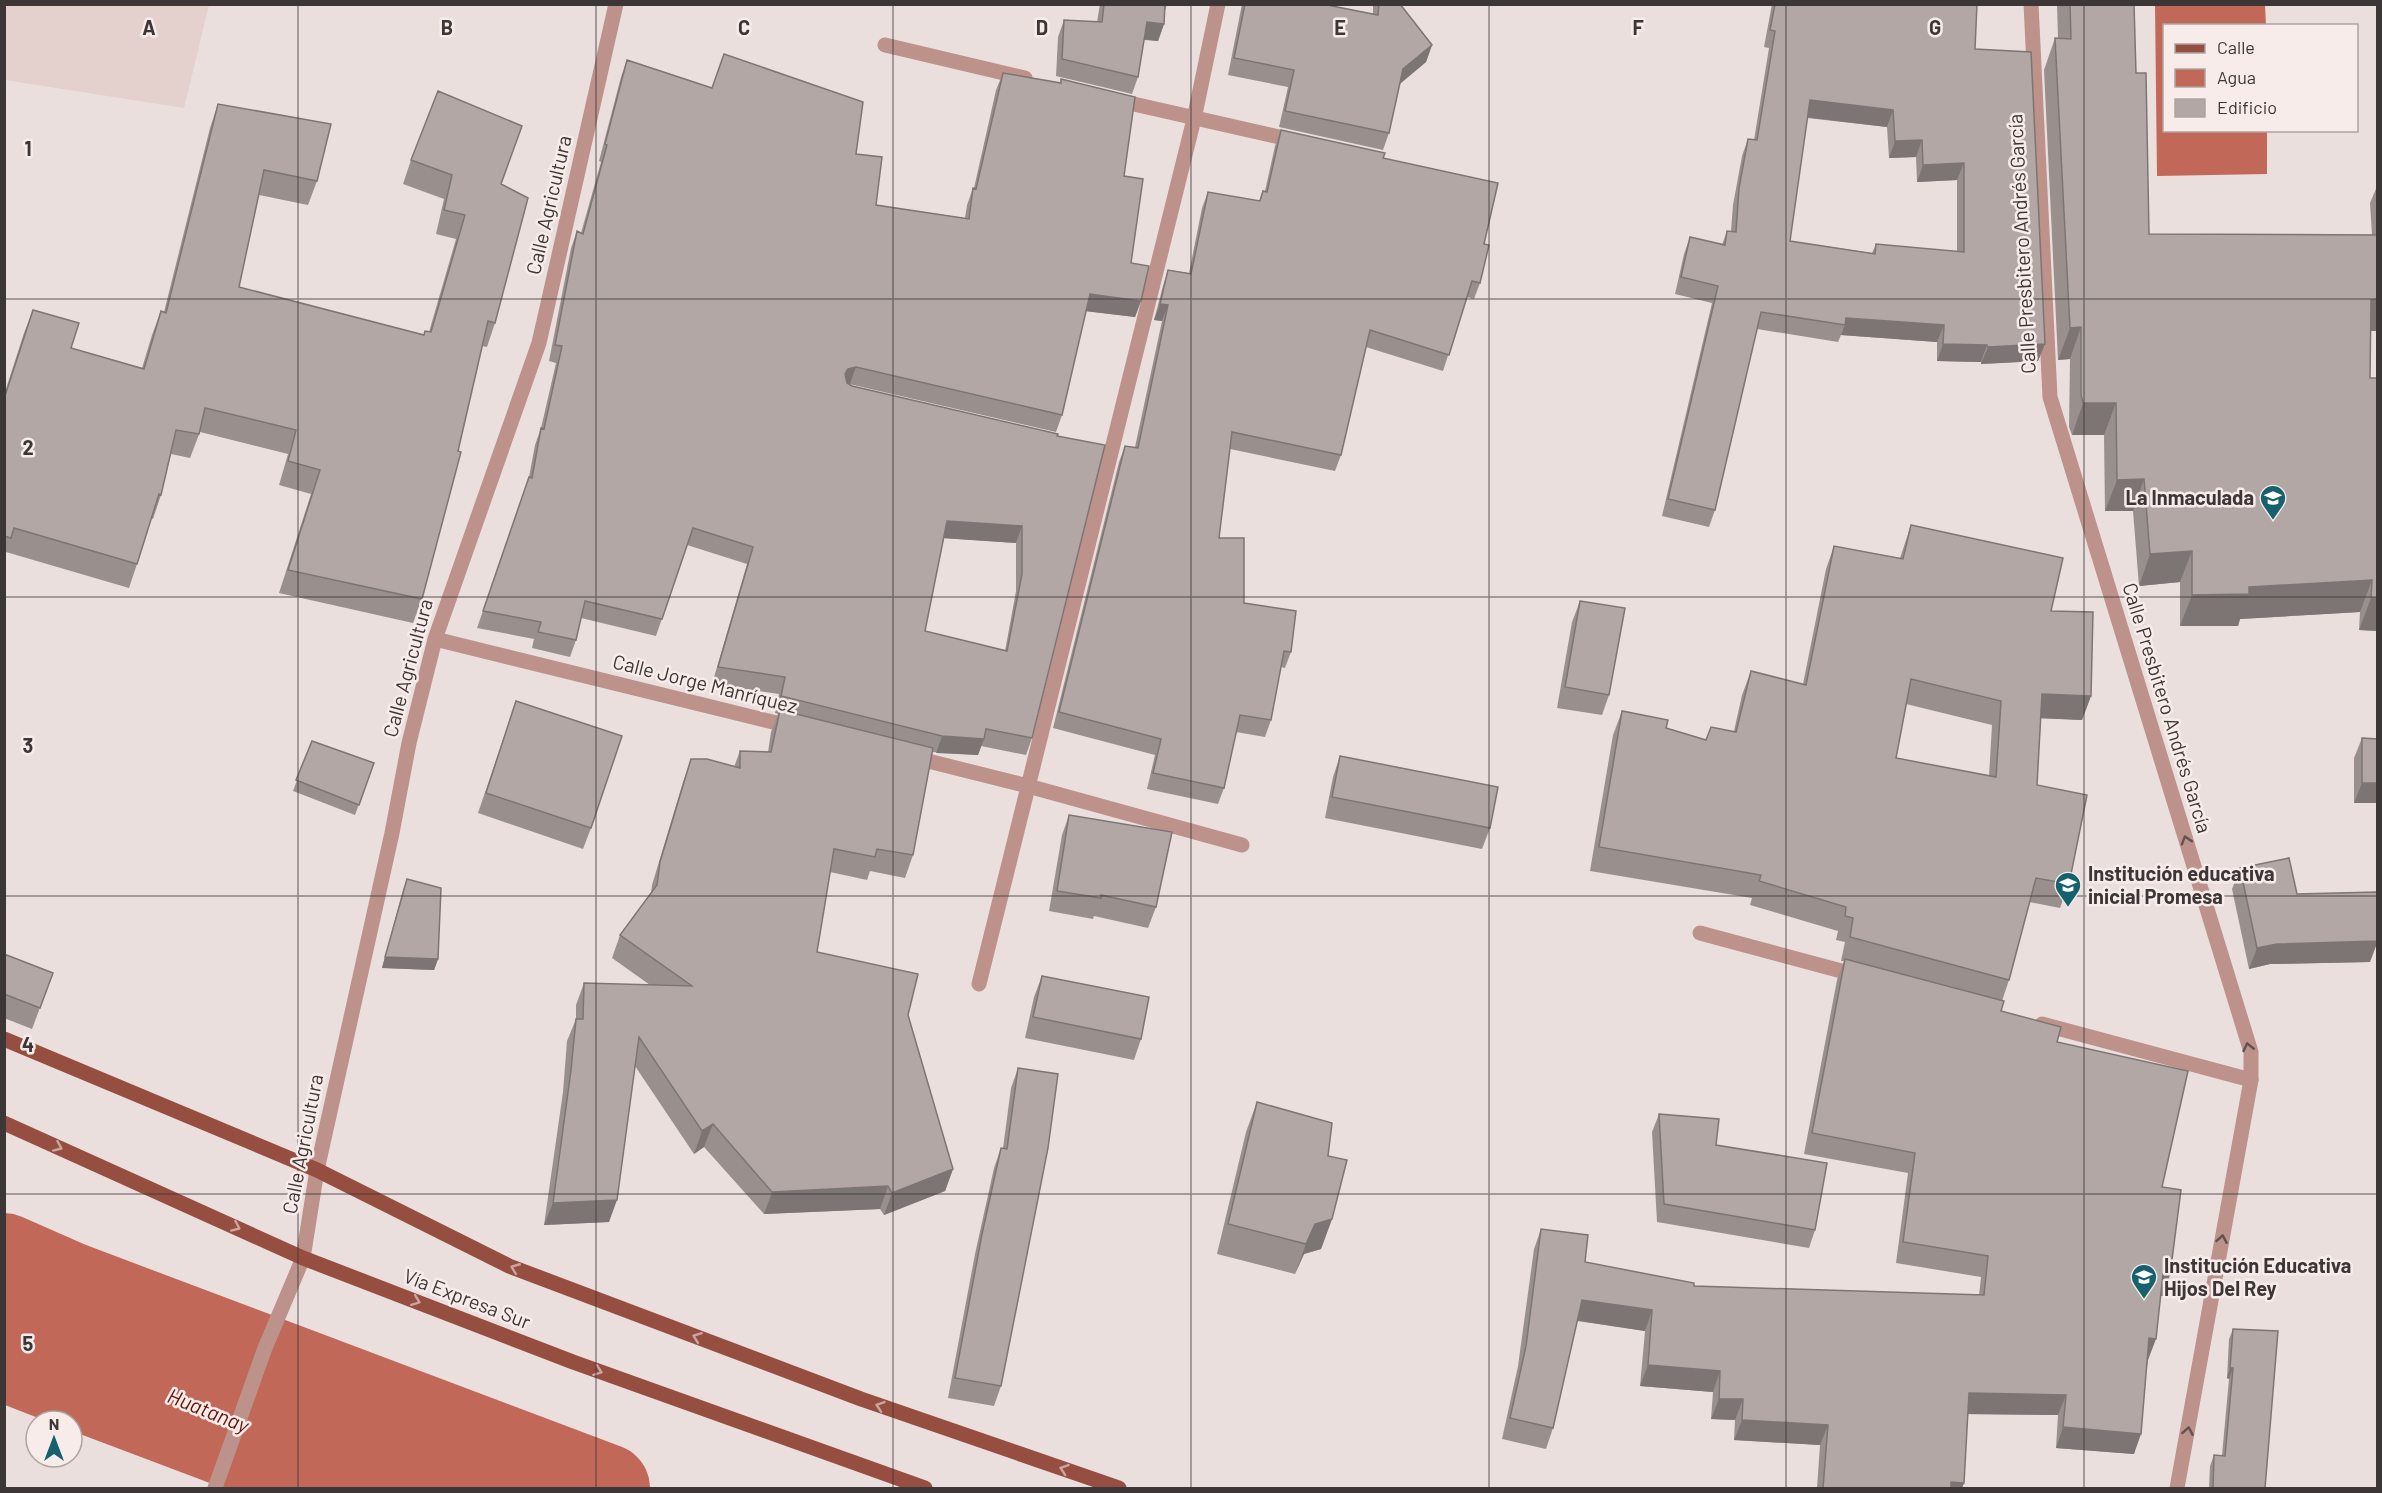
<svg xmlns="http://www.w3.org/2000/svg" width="2382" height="1493" font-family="Barlow,sans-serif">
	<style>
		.built { fill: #e4d0cc }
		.water { fill: #c16858 }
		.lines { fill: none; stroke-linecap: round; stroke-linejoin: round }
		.river { stroke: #c16858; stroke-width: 88 }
		.lane { stroke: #bc928a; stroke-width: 15 }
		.street { stroke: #bc928a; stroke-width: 15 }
		.primary { stroke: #964e41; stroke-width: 15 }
		.wall { fill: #99908e; fill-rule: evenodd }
		.shaded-wall { fill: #7d7574 }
		.building { fill: #b2a7a5; stroke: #7d7574; stroke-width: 1.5; fill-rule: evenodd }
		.oneway { stroke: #62524f }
		.oneway2 { stroke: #cca59e }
		.grid { fill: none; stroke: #3c3736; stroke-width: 1.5; stroke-opacity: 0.55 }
		.labels { text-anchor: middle; stroke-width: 5; stroke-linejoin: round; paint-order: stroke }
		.street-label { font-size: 20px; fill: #3c3736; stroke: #f8ecea }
		.poi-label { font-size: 20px; font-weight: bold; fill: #3c3736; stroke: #f8ecea; text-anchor: start }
		.water-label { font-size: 21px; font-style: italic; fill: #661307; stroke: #f8ecea }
		.grid-label { font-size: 20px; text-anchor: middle; font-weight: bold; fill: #3c3736; stroke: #f8ecea; stroke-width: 5; stroke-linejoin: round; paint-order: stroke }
	</style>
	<rect width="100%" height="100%" fill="#ebdfdd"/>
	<path class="built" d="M4,5H209L184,108L5,80Z"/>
	<path class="water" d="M2155,5H2265L2266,25L2164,26V130L2267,131V174L2157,176Z
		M4,1257L70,1286L606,1488H223L72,1431V1421H46L5,1405Z"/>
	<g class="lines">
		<path class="river" d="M4,1257L70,1286L606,1488"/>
		<path class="lane" d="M1700,933L1860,976
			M2042,1024L2251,1080"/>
		<path class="street" d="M2031,4L2050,397L2251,1052V1080L2177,1488
			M885,45L1025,78
			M1116,100L1297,141
			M435,639L793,727
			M912,757L1028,786L1242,845
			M979,984L1194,119L1218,4
			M215,1488L265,1348L303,1258L317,1170L392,833L409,743L435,639L539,343L616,4"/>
		<path class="primary" d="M4,1039L317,1170L509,1266L861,1399L1119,1488
			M4,1123L303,1258L573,1362L925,1488"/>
	</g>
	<path class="wall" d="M1100,4H1167L1165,11L1164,24L1158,41L1144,40L1138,77L1132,94L1056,76L1058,37L1064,20L1097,22Z
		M1242,4H1322L1373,14V4H1400L1432,45L1426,62L1400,84L1389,133L1383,150L1279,127L1288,87L1228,75Z
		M1772,4H1977L1975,49L2045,344L2038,361L1981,364V362L1937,361V342L1841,335L1838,342L1757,329L1715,510L1709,527L1662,516L1712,303L1675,294L1684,254L1690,237L1722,245L1727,231H1731L1733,205L1742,156L1748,139L1754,140L1769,48L1764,47ZM1807,118L1887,127L1889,158L1916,157L1917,182L1957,180V252L1876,244L1872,253L1790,241Z
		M2057,4H2134L2136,73L2149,234L2372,235L2370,203L2378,184V331H2371L2370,378L2378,631L2359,630L2360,612L2240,619L2238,626H2180V582L2139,586L2133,511H2105L2104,435H2072L2069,427L2070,359L2058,360L2044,70L2055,38H2058Z
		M627,60L856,154L876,205L965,218L967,205L973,188H974L996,90L1003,73L1060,83L1061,79L1124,176L1131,263L1141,301L1135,317L1086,311L1062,415L1056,432L849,384L852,386L1058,434L1032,738L1026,755L981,746L978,755L932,752L913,855L905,878L870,871L867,880L830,872L817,952L908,1015L953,1169L945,1191L884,1215L880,1209L764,1214L704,1147L694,1154L635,1066L609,1222L544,1225L563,1092L567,1041L576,1019V1005L584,983L650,985L612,958L620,935L651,893L652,885L683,782L691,759L734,767L740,751L768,752L771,732L778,714L775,713L779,694L712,684L747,564L687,545L656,636L581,618L576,640L570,657L532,648L534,639L477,628L529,477L535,445L541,428L556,363L549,361L571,248L577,231L581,233L601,162L599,161L621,77ZM944,538L1016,543V591L1005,651L925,631Z
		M218,104L317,181L308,205L259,195L239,287L424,335L425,331L429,332L456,239L436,234L444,199L403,184L411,160L501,184L495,323L487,347L482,346L422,599L413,623L279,593L311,494L279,485L288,454L200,432L190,458L171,454L161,495L153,519L151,518L137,564L129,588L6,552L4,557V395L24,333L33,310L71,348L142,368L152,335L161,311L164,312L210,128Z
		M1281,130L1383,158L1484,244L1480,283L1474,299L1467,297L1443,371L1366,347L1341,455L1335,471L1230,449L1219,538L1244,603L1291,652L1285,668L1281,667L1271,720L1265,737L1236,732L1224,788L1218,804L1147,789L1155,755L1053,728L1119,462L1125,446L1135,447L1162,321L1154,320L1163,286L1168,270L1189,273L1202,208L1208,192L1259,201L1263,191H1265L1275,146Z
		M1911,525L2051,611L2091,696L2082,720L2041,718L2037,785L2069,884L2060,908L2029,902L2009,980L2002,1001L2001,1011L2057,1042L2162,1187L2163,1296H2160L2148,1360L2134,1454L2056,1448L2058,1415L1968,1414L1964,1483L1962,1488H1817L1820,1445L1734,1440L1735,1420L1711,1419L1713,1392L1640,1386L1645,1331L1577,1321L1553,1428L1546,1449L1502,1439L1518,1366L1534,1249L1541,1229L1585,1262L1694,1286L1979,1295L1981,1277L1896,1263L1908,1173L1804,1154L1837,980L1844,961H1841L1845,942L1836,940L1838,931L1750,905L1752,898L1590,871L1613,735L1622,711L1666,728L1706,740L1734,731L1742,695L1751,671L1803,684L1826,569L1834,546L1900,558ZM1906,704L1992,725L1989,776L1896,758Z
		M1580,601L1609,695L1602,715L1557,708L1572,622Z
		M516,701L591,828L583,849L478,813Z
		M2362,738L2378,803H2354V758Z
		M312,741L374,763L355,815L293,791Z
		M1340,756L1490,828L1482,849L1325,818L1333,777Z
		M1069,815L1156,907L1148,928L1094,916L1093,919L1049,911L1062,835Z
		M2240,868L2297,894L2370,962L2270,964L2249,969L2232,889Z
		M407,879L438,959L434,970L382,968L403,890Z
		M4,954L53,973L32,1029L4,1018Z
		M1042,976L1141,1039L1134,1060L1025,1038L1034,997Z
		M1018,1068L1001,1386L994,1406L948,1398L975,1254L994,1168L1001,1148H1003L1011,1088Z
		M1257,1102L1328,1156L1332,1219L1321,1249L1304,1254L1295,1274L1217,1254L1246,1132Z
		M1659,1114L1716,1145L1815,1230L1809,1248L1657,1222L1652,1132Z
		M2233,1329L2265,1488H2209L2210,1466L2214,1455H2222L2229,1379L2227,1378L2229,1339Z"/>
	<path class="shaded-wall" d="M1147,22L1164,24L1158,41L1141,39Z
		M1432,45L1426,62L1397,86L1403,69Z
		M1810,100L1893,110L1887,127L1804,117Z
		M1922,140L1916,157L1889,158L1895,141Z
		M1964,163L1957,180L1917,182L1923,165Z
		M1090,294L1141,301L1135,317L1084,311Z
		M2378,299V331H2359L2371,300Z
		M1160,304L1168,305L1162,321L1154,320Z
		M1846,318L1944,325L1937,342L1841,335L1845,325Z
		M2081,327L2070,359L2058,360L2070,328Z
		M1943,344L1987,345L1981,362L1937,361Z
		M2045,344L2038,361L1981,364L1988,347Z
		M856,367L850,384L841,386L845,374L848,369Z
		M2083,403H2116L2104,435H2072Z
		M2144,479L2133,511H2105L2117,480Z
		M947,521L1022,526L1016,543L941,538Z
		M2192,551L2180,582L2139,586L2150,554Z
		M2372,580L2360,612L2240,619L2238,626H2180L2192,595L2249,587Z
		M2371,598H2378V631L2359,630Z
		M2042,694L2091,696L2082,720L2034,718Z
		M942,736L984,739L978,755L936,753Z
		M2362,783H2378V803H2354Z
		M2378,941L2370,962L2270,964L2249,969L2257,948L2277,944Z
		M385,957L438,959L434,970L382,968Z
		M713,1124L704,1147L694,1154L702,1131Z
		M953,1169L945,1191L884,1215L892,1193Z
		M888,1186L880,1209L764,1214L772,1192Z
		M617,1200L609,1222L544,1225L553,1203Z
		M1332,1219L1321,1249L1304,1254L1295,1274L1306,1244L1315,1224Z
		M2163,1274L2170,1275L2163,1296L2155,1295Z
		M1582,1300L1652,1310L1645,1331L1574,1320Z
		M2149,1338L2156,1339L2148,1360L2142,1359Z
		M1648,1365L1720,1371L1713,1392L1640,1386Z
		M2230,1368H2233L2229,1379L2227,1378Z
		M1969,1393L2066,1395L2058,1415L1961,1414Z
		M1719,1399H1743L1735,1420L1711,1419Z
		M1742,1420L1828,1425L1820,1445L1734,1440Z
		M2063,1427L2141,1434L2134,1454L2056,1448Z
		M1951,1482L1964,1483L1962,1488H1948Z"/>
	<path class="building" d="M1104,4H1165L1164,24L1147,22L1138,77L1062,59L1064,20L1102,22Z
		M1245,4H1322L1378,15L1379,4H1400L1432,45L1403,69L1389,133L1285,111L1294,70L1234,58Z
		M1775,4H1977L1975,49L2031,52L2045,344L1988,347L1987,345L1943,344L1944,325L1846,318L1845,325L1761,312L1715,510L1668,499L1718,286L1681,277L1690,237L1725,245L1727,231L1736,232L1739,188L1748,139L1757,140L1775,31L1770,30ZM1810,100L1893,110L1895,141L1922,140L1923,165L1964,163V252L1876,244L1875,254L1790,241Z
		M2070,4H2134L2136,73H2146L2149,234L2378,235V299L2371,300L2370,378H2378V598H2371L2372,580L2249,587V594L2192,595V551L2150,554L2144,479L2117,480L2116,403H2083L2081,395V327L2070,328L2055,38L2071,39Z
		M724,54L863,102L856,154L882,157L876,205L969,219L973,188L976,189L1003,73L1061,83V79L1135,97L1124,176L1143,179L1131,263L1149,266L1141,301L1090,294L1062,415L856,367L848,369L845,374L847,383L852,386L1058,434L1057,436L1105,445L1032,738L986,729L984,739L942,736L781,696L785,677L718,667L753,547L693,528L662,619L585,601L576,640L538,632L541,622L483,611L529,477L532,478L541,428L544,429L562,346L555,345L577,231L583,234L607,145L605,144L627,60L712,88ZM947,521L1022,526V574L1007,651L925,631Z
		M438,91L522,126L501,184L528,198L495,323L488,321L458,451L461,452L422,599L288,570L320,470L288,461L296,430L205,408L199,434L176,430L161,495L159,494L137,564L14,528L11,538L4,536V399L33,310L79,323L71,348L144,369L161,311L166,313L218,104L331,124L317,181L264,170L239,287L424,335L425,331L431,332L465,215L444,210L452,175L411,160Z
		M1281,130L1385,153L1383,158L1498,183L1484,244L1489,245L1480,283L1472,281L1449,355L1370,330L1341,455L1232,432L1219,538H1244V603L1296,611L1291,652L1284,651L1271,720L1240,715L1224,788L1153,773L1161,739L1059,712L1125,446L1138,448L1168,305L1160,304L1168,270L1191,274L1208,192L1260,201L1263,191L1267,192Z
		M1911,525L2063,558L2051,611L2093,612L2091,696L2042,694L2037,785L2087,795L2069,884L2036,878L2009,980L1850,937L1853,918L1845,916L1846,907L1759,881L1761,875L1599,847L1622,711L1668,720L1666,728L1706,740L1711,727L1736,732L1751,671L1806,685L1834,546L1903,559ZM1911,679L2001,701L1996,777L1896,758Z
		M1580,601L1625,608L1609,695L1565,687Z
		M516,701L622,736L591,828L486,793Z
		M780,710L933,748L913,855L877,849L875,857L834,849L817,952L918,974L908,1015L953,1169L892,1193L888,1186L772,1192L713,1124L702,1131L639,1037L617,1200L553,1203L571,1070L576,1019H583L584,983L692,986L620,935L657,885L660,862L691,759H707L740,768V751L771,752Z
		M2362,738L2378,739V783H2362Z
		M312,741L374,763L359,805L296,780Z
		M1340,756L1498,787L1490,828L1332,797Z
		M1069,815L1172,832L1156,907L1101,895V898L1057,891Z
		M2289,858L2297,894L2377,892L2378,941L2277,944L2257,948L2240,868Z
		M407,879L441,888L438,959L385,957Z
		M4,954L53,973L40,1008L4,994Z
		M1845,959L2004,1001L2001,1011L2061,1027L2057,1042L2188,1071L2162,1187L2181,1190L2170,1275L2163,1274L2156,1339L2149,1338L2141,1434L2063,1427L2066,1395L1969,1393L1964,1483L1951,1482V1488H1823L1828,1425L1742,1420L1743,1399H1719L1720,1371L1648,1365L1652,1310L1582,1300L1553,1428L1510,1418L1526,1346L1541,1229L1588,1235L1585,1262L1694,1283V1286L1984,1295L1988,1256L1903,1242L1915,1153L1812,1133Z
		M1042,976L1149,997L1141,1039L1033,1017Z
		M1018,1068L1058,1074L1048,1148L1001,1386L955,1378L982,1234L1001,1148L1007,1149Z
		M1257,1102L1332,1123L1328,1156L1347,1160L1332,1219L1315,1224L1306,1244L1228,1224Z
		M1659,1114L1719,1119L1716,1145L1827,1163L1815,1230L1664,1204Z
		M2233,1329L2278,1331L2265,1488H2213L2214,1455L2225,1456L2233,1368H2230Z"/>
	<defs><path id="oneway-chevron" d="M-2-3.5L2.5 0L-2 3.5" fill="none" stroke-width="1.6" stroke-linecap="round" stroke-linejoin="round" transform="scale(1.5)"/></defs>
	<g class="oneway">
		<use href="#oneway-chevron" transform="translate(2186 840) rotate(-107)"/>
		<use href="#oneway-chevron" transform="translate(2248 1047) rotate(-103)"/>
		<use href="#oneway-chevron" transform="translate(2222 1239) rotate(-80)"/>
		<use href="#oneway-chevron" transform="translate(2188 1431) rotate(-80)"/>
	</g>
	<g class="oneway2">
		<use href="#oneway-chevron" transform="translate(58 1147) rotate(24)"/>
		<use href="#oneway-chevron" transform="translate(236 1227) rotate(24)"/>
		<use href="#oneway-chevron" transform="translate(515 1268) rotate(-158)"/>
		<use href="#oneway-chevron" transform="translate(416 1301) rotate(21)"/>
		<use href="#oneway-chevron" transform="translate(697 1337) rotate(-159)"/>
		<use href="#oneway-chevron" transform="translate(598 1371) rotate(20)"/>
		<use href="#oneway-chevron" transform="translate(880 1406) rotate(-161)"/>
		<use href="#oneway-chevron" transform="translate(1064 1469) rotate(-161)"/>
	</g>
	<path class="grid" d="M298,4V1488M596,4V1488M893,4V1488M1191,4V1488M1489,4V1488M1786,4V1488M2084,4V1488M4,299H2378M4,597H2378M4,896H2378M4,1194H2378"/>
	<defs>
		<g id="school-pin" transform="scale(1.35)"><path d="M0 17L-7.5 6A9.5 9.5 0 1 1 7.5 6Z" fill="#15616d" stroke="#f8ecea"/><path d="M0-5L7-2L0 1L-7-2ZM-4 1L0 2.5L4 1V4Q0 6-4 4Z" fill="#fff"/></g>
	</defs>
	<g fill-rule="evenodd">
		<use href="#school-pin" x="2273" y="498"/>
		<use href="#school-pin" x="2068" y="885"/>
		<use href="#school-pin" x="2144" y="1277"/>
	</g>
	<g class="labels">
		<g class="street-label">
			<text transform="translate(549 205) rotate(-77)" y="7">Calle Agricultura</text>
			<text transform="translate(2022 244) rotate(-93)" y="7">Calle Presbitero Andrés García</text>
			<text transform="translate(408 668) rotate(-75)" y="7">Calle Agricultura</text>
			<text transform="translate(705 684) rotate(14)" y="7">Calle Jorge Manríquez</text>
			<text transform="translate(2167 708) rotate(73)" y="7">Calle Presbitero Andrés García</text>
			<text transform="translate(303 1144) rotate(-79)" y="7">Calle Agricultura</text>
			<text transform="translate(467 1299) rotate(21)" y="7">Vía Expresa Sur</text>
		</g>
		<g class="poi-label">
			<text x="2254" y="505" text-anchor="end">La Inmaculada</text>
			<text x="2088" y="881">Institución educativa<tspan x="2088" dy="23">inicial Promesa</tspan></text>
			<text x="2164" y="1273">Institución Educativa<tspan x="2164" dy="23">Hijos Del Rey</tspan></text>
		</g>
		<g class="water-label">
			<text transform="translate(208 1411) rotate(22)" y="7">Huatanay</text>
		</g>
	</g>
	<g class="grid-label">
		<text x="149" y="35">A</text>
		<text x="447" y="35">B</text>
		<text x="744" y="35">C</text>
		<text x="1042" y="35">D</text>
		<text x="1340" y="35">E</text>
		<text x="1638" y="35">F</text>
		<text x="1935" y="35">G</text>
		<text x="28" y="156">1</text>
		<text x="28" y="455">2</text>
		<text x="28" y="753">3</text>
		<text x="28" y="1052">4</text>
		<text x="28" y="1351">5</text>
	</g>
	<rect width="2382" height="1493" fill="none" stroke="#3c3736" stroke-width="12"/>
	<rect x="2163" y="24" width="195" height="108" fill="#f8ecea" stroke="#ada4a2" stroke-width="1.5"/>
	<rect x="2175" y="44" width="30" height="9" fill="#964e41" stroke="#ada4a2" stroke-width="1.5"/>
	<text x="2217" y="54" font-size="18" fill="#3c3736">Calle</text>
	<rect x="2175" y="69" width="30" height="18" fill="#c16858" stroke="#ada4a2" stroke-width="1.5"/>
	<text x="2217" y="84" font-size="18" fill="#3c3736">Agua</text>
	<rect x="2175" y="99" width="30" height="18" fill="#b2a7a5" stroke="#ada4a2" stroke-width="1.5"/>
	<text x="2217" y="114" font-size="18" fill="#3c3736">Edificio</text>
	<g transform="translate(54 1439)"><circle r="28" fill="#f8ecea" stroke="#ada4a2" stroke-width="1.5"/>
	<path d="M0-4.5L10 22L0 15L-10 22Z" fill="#15616d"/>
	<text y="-9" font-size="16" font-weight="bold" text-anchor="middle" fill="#3c3736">N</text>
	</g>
</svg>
